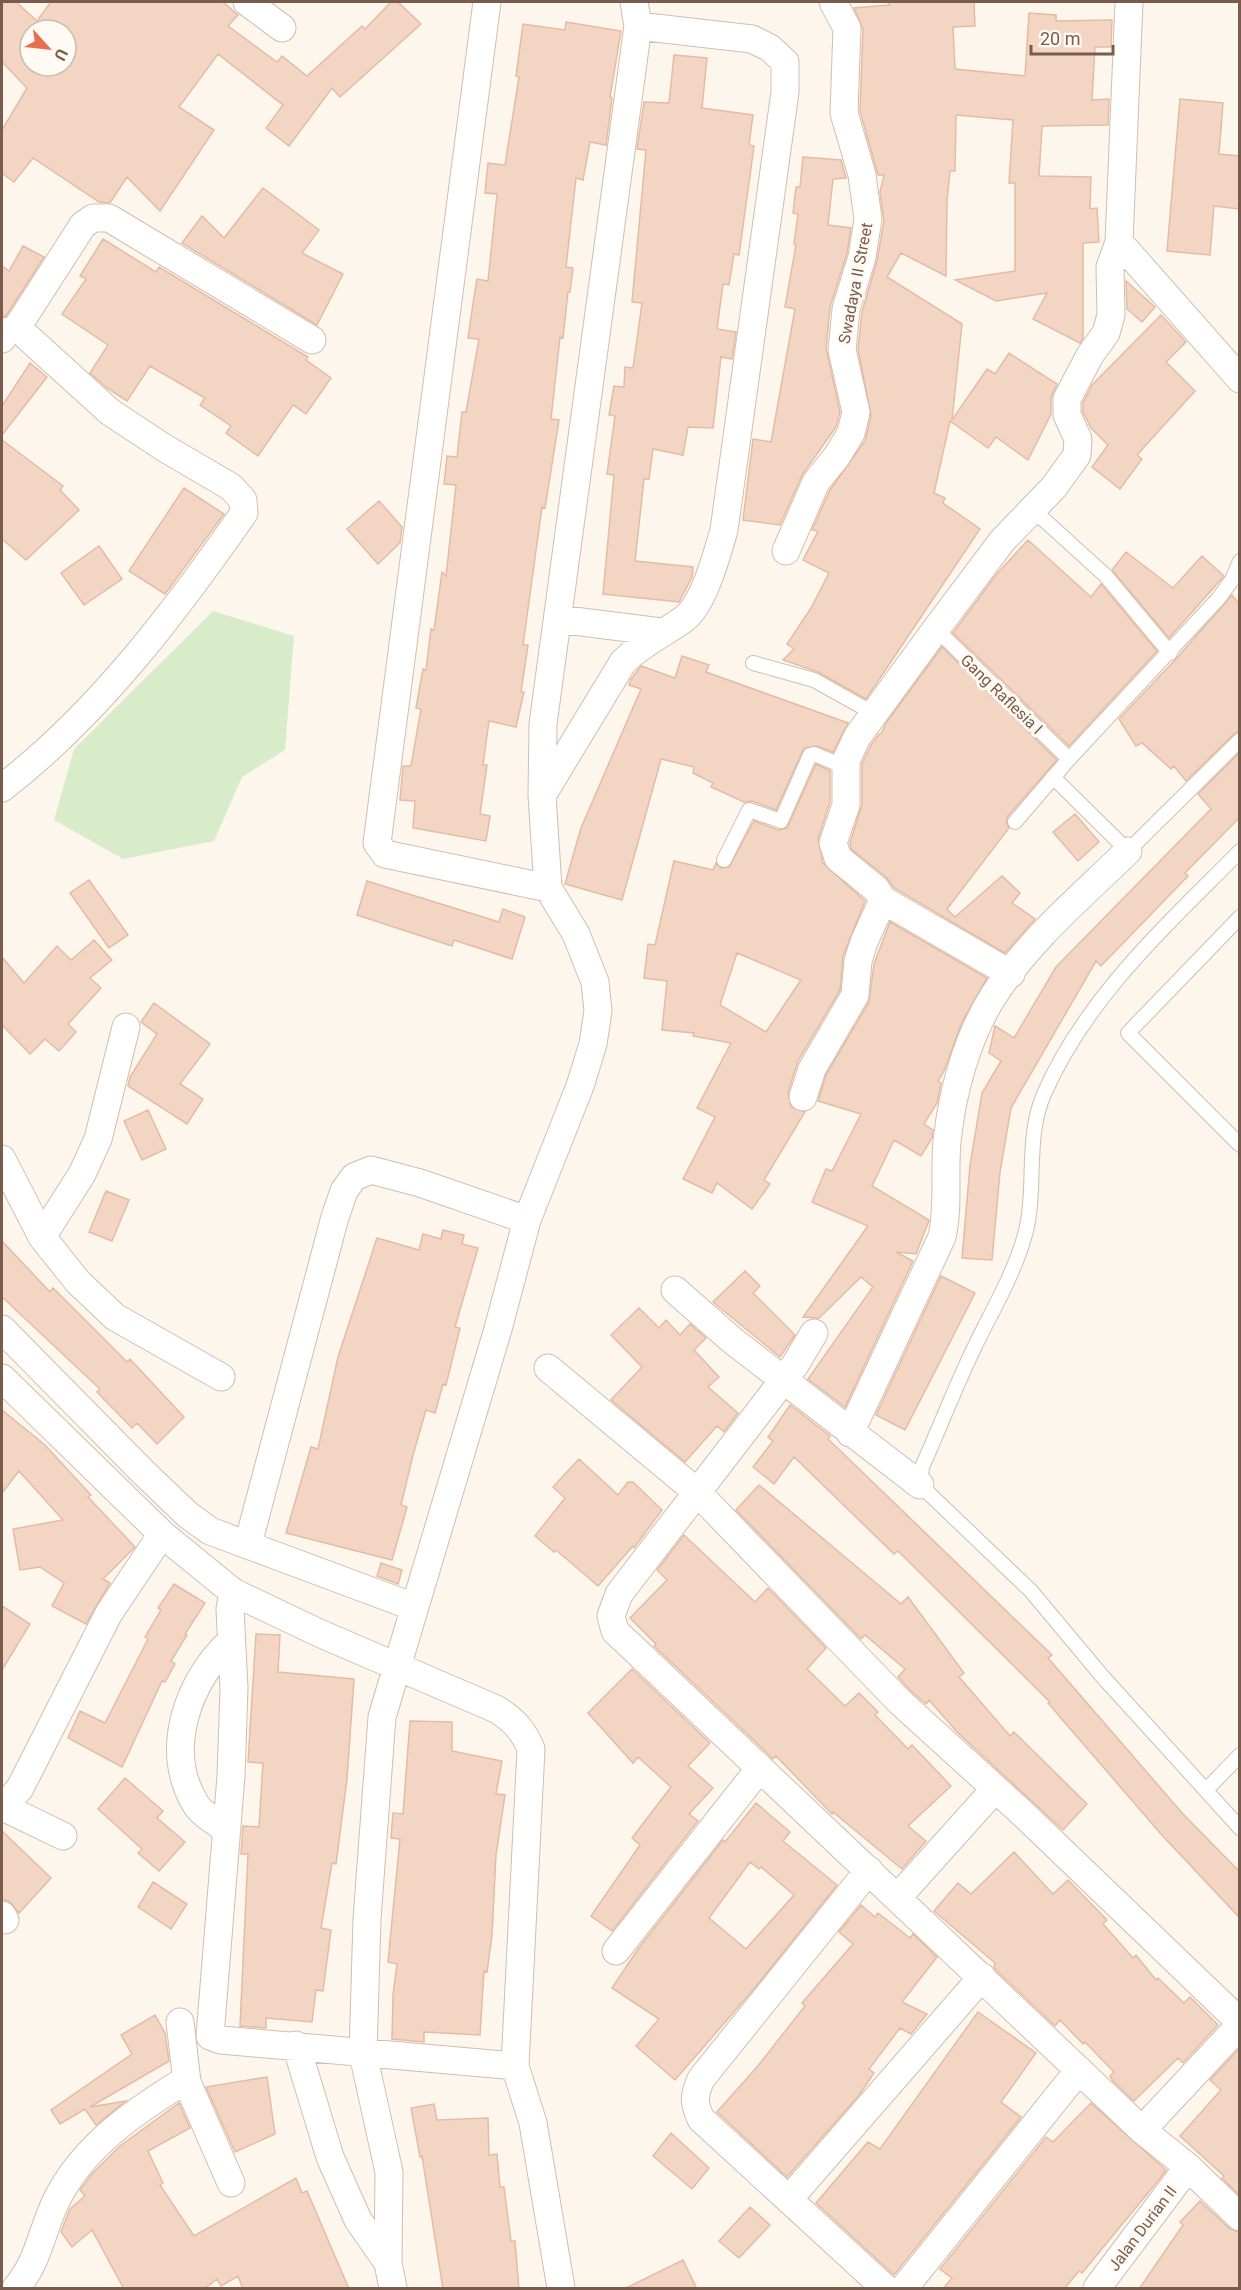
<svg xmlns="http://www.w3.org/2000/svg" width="1241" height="2290" font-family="Roboto,sans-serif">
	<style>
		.green { fill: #d8ecc9 }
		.building { fill: #f3d5c3; stroke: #e6bba3; stroke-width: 1.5; fill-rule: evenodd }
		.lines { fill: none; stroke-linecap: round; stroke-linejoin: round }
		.service-casing { stroke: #d1beb0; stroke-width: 16 }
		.minor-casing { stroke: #d1beb0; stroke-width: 29 }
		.service { stroke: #fff; stroke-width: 14 }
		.minor { stroke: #fff; stroke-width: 27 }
		.labels { text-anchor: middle; stroke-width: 6; stroke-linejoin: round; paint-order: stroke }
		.street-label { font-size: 16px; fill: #7a5c4d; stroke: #fffaf3 }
	</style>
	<rect width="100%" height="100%" fill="#fdf6ec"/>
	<path class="green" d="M213,611L294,636L285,750L242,777L214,841L123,859L54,820L74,749Z"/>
	<path class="building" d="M2,2H16L37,21L51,2H223L238,15L228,26L277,62L282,56L307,76L362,26L365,29L391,2H398L421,24L340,97L332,88L289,146L266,128L283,105L218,54L179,107L214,130L160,211L127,177L110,203L99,202L33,158L14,182L2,173V130L27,88L2,62ZM30,30H66V66H30Z
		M888,2H974L975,26L953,27L955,69L1025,76L1029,13L1056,15V21L1112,20L1111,47H1095L1092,100L1109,99L1108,125L1042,126L1039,176L1091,177L1090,209L1097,208L1099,242L1083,243V338L1080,343L1033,319L1047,293L996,301L955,280L1015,271V183H1009L1013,120L956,115L955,171H950L947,201L946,276L901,253L887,277L962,324L952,420L987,369L995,374L1009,353L1057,384L1051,398V414L1028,460L996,437L988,448L950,421L934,493L945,498L943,503L980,529L866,699L818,672L783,660L794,649L787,644L811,608L829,573L803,560L818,531L812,530L830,490L865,441L871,416L858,349L862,312L877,261L884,221L880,192L884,175H878L860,111L863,29L854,8L889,5Z
		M566,22L621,31L610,97L612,98L606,145L590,142L583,180L576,178L566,267L573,268L570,292H568L563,338L560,337L551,419L559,420L545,508L542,507L523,645H528L521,692H524L516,727L489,721L483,765H487L480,814L490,816L486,841L413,828L415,801L400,800L403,766H411L421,709L416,708L423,669L426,670L431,629L434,630L442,572L446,576L456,485L444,484L447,456L457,457L462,412H466L479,339L468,338L474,297L477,279L488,281L497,194L485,193L488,163L505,165L519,77L516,76L523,24L565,30Z
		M674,55L707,58L702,108L753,115L749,145L754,146L739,255L734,254L729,285L723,284L717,329L736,332L732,359L721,357L713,428L688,427L683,455L653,449L649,479H644L635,561L693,567L692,577L679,602L603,594L614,475L607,474L615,416L609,415L614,386L624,387L625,367L633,368L642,303L632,302L646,150L637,149L644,102L669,103Z
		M1180,99L1223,103L1219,154L1239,156V209L1214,206L1210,255L1167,251Z
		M803,157L841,160L846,178L833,179L828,225L851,228L847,253L830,307L826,348L840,412L836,427L802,475L780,525L743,520L753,439L771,442L795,309L785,307L796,245L794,244L798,214L793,213L796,187H800Z
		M263,188L319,230L302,253L343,274L317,325L182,243L202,216L224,238Z
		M103,239L156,272L159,267L308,357L306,360L331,378L306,414L293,405L258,456L226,433L231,426L200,405L205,398L150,366L127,401L107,388L90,373L108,345L62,314L86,279L80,276Z
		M23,246L44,257L6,316L2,317V266L9,271Z
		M1126,281L1155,307L1142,322L1127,309Z
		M1161,315L1186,342L1166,362L1195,391L1137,455L1142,459L1120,489L1092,467L1108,445L1091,428L1083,412V403L1092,385Z
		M30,363L47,377L2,435V406Z
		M2,440L63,486L60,490L79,510L26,560L2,539Z
		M184,488L224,514L165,594L129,571Z
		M379,501L402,527L400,543L378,564L347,529Z
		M1028,540L1091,597L1101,584L1157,651L1069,746L953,633L996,575Z
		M99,546L122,579L84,605L61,573Z
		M1126,552L1173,588L1202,556L1224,576L1169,638L1112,570Z
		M1232,595L1239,604V731L1234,734L1186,781L1174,766L1171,769L1142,743L1136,746L1119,719L1176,659Z
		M942,647L1057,760L1008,816L1006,821L1009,828L947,909L955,917L1002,876L1020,893L1012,903L1035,919L1005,953L894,888L886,877L851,849L850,843L862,805V764L871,745L879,734H881L886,723Z
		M682,656L709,665L706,672L848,723L833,752L817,746L804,748L776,810L752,801L744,802L711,787L713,783L693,773L694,767L661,759L622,900L565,884L581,828L641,689L629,685L631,679L641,666L675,678Z
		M1239,753V818L1185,873L1188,876L1101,966L1096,961L1011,1108L1000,1172L992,1260L962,1258L970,1165L982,1093L1001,1061L989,1053L995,1026L1014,1038L1056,967L1211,809L1198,794Z
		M816,764L830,771V802L818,839L823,863L865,901L843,956L840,990L798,1061L788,1092L791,1107L805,1112L764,1180L770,1184L752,1209L717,1183L712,1193L683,1179L715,1117L697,1108L731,1043L693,1036L694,1033L662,1030L667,981L644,978L648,944L655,945L674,861L713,870L716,863L721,868L729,867L754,821L778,830L787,828ZM737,953L801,980L766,1032L720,1005Z
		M1075,814L1099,842L1078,861L1053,832Z
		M89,880L128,935L109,948L70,893Z
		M367,881L499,922L503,909L525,917L512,959L454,940L452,946L357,915Z
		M890,922L987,978L962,1022L944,1071L938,1081L941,1083L937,1103L924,1124L933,1130L932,1138L921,1156L894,1140L872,1186L929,1220L928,1223L916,1254L896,1252L913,1261L845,1407L808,1379L873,1287L861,1277L819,1318L803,1317L868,1226L812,1202L826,1169L832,1171L861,1114L818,1101L826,1075L869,1002L874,964Z
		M94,940L112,960L90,978L101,988L68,1024L76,1032L59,1051L45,1039L30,1054L2,1025V957L24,983L57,946L71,960Z
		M154,1003L210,1044L180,1084L203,1099L187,1124L128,1086L130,1077L157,1034L141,1022Z
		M148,1110L166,1149L142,1160L124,1121Z
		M106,1191L129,1200L112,1241L89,1232Z
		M443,1230L464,1235L462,1244L478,1248L455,1327L460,1328L446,1385L443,1384L435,1413L426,1410L413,1455L401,1505L407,1507L392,1560L286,1533L311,1447L318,1449L338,1357L377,1238L419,1250L423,1234L441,1239Z
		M2,1241L50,1292L53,1288L127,1362L130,1359L184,1417L157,1444L137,1423L132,1428L97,1392L100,1389L2,1297Z
		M745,1271L760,1286L753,1293L795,1335L780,1357L713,1302Z
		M941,1276L975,1293L905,1430L876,1415Z
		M639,1308L659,1328L666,1320L680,1335L690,1324L706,1338L694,1350L719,1377L708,1387L738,1413L724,1432L717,1426L685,1462L611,1400L642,1367L611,1335Z
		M790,1405L830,1436L828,1439L1052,1655L1048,1658L1183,1814L1239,1871V1917L1160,1833L1048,1703L1050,1702L898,1551L894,1554L794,1457L774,1484L753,1467L773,1441L768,1437Z
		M2,1410L45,1445L91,1495L88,1497L135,1547L103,1579L110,1583L86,1624L52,1606L64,1583L40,1567L20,1570L13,1529L63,1520L19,1471L2,1493Z
		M579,1459L618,1495L628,1482H633L662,1510L634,1548L633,1546L598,1586L556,1550L554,1552L535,1536L565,1498L553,1487Z
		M759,1485L901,1604L908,1597L964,1673L959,1677L1010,1736L1014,1732L1087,1804L1063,1830L957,1732L929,1700L926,1704L910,1690L898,1677L905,1669L865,1635L861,1639L736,1510Z
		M684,1535L755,1602L768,1588L826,1648L807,1669L845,1706L859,1693L878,1712L875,1715L908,1749L912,1745L951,1786L908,1826L926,1841L902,1869L833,1812L832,1814L776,1756L773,1759L764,1750L654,1646L656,1644L630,1618L667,1580L657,1570Z
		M381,1563L402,1570L398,1584L377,1576Z
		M174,1584L205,1603L185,1634L187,1635L171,1661L175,1664L165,1682L162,1681L122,1767L68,1738L80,1711L105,1723L148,1639L145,1637L161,1610L158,1608Z
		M2,1606L30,1624L2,1670Z
		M256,1634L280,1635L278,1672L354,1679L347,1779L336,1864L332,1863L321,1928L331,1930L323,1991L316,1990L312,2022L266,2018V2028L240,2026L248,1854H241L243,1826L259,1827L263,1763L248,1762Z
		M632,1669L710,1743L688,1766L713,1788L689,1814L698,1821L612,1931L591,1916L640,1845L632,1838L671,1787L638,1757L633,1763L588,1713Z
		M410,1721L452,1722V1751L502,1761L496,1794L505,1795L496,1855L492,1935L487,1972L484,1971L480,2035L424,2032V2042L392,2039L393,1995L397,1964L388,1962L400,1839L391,1838L393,1813L403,1814Z
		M125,1778L163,1811L157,1818L185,1842L159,1871L138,1853L142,1849L98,1809Z
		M756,1803L790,1832L783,1841L837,1885L753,1990L675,2080L636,2046L659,2019L612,1988L638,1949L723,1840L725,1842ZM750,1862L759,1869L761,1867L794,1895L746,1949L709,1918Z
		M2,1831L51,1878L19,1913L10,1902L2,1899Z
		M1014,1852L1053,1894L1068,1880L1107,1920L1103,1924L1133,1958L1136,1955L1156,1980L1158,1978L1184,2003L1190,1997L1218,2025L1183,2063L1178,2058L1134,2101L1113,2081L1110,2076L1114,2072L1085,2042L1083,2044L1060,2020L1055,2026L994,1968L995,1963L934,1911L958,1883L971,1894Z
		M153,1882L187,1904L171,1929L138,1907Z
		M861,1905L875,1917L878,1913L910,1938L913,1934L937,1957L902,2002L927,2014L911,2034L900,2028L869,2069L874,2073L860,2094L787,2177L717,2112L757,2067L805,2006L802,2003L853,1944L839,1932Z
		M978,2012L1036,2053L1001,2102L1021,2117L894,2275L816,2203L868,2142L880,2149Z
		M155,2015L165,2033L169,2061L90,2107L126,2101L96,2125L85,2109L60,2124L51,2110L132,2054L121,2035Z
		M1239,2049V2195L1222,2178L1224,2176L1180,2136L1221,2090L1210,2080Z
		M267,2077L275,2134L235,2152L206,2087Z
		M179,2103L190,2128L148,2151L163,2183L160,2185L194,2236L296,2178L302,2193L307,2191L349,2289H243L238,2276L221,2286L217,2279L204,2289H124L92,2230L72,2247L61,2232L70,2209L85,2196L80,2190L92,2174L120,2146Z
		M1091,2103L1166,2170L1157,2182L1082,2273L1079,2271L1064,2289H943L952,2278L940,2269L1046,2137L1053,2142Z
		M434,2104L437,2120L488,2118L489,2155L497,2154L500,2187H504L511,2241H515L519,2289H443L422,2156L420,2157L411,2108Z
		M671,2133L709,2168L692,2189L653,2156Z
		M1200,2201L1229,2228L1239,2232V2289H1139L1183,2225L1180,2222Z
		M750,2207L770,2225L739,2258L719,2241Z
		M683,2260L697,2289H624Z"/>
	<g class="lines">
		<g class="service-casing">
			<path id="service" d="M1031,508L1106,576L1170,653
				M936,629L1069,759
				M753,663L814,680L873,713
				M1053,777L1128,851L1240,740
				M1015,822L1069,759L1218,599L1232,580L1240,561
				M1240,851C1166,926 1087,996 1044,1094C1024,1140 1038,1192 1024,1238C1013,1276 992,1311 975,1346C956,1385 940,1427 922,1467L920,1485L1031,1591L1102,1676L1240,1828
				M724,860L749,810L781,821L810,755L814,754L845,767
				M1240,917L1128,1033L1240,1145
				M1206,1790L1240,1755"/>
		</g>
		<g class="minor-casing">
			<path id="minor" d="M247,2L282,28
				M487,2L377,843L385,854L548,888
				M1129,2L1119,242L1240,379
				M16,329L83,225L93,218H109L312,340
				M2,339L6,332L16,329L23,333L110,412L163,447L231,487L243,500L244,513C175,612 98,714 2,788
				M786,551L816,482L837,456L851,433L856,412L842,350L846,309L862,257L868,219L862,175L844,113L847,28L833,2
				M558,619L661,632
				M543,794L623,662C642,643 663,634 684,619C704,604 717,554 724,530L785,92V62L770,48L752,39L638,26
				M883,900L1011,974
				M803,1097L812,1069L855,995L858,961L864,942L883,900L876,889L838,858L833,843L846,805V761L857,737L936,629L1002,541L1054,487L1077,455L1078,439L1067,415V399L1090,355L1106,333L1111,315L1110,267L1119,242
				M2,1159L42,1237L78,1282L115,1317L221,1377
				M42,1237L82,1174L98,1139L126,1027
				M675,1290L733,1341L920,1485
				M2,1329L143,1472L188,1515L210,1531L414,1607
				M814,1333L795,1365L619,1594L611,1616L615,1631L1142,2130L1188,2167L1240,2217
				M548,1368L697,1492L900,1702L1020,1811L1240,2022
				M2,1378L162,1534L233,1592L319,1633L496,1709C514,1720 523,1730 531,1749L515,2066L533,2123L561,2288
				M850,1433L942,1237C949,1205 944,1174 947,1142C952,1092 967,1037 994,995C1029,940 1082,896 1128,851
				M248,1544L335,1217L344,1191L354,1177L371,1170L420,1183L527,1220
				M233,1592L230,1609L234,1688L231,1776L210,2036L221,2040L515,2066
				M3,1807L63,1836
				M2,1809L20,1788L109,1613L162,1534
				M226,1830C217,1822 201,1814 195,1803C163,1750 188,1680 231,1641
				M869,1870L701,2079C694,2095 693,2102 701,2119L885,2288
				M898,1897L995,1789
				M2,1915L5,1920
				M616,1951L760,1768
				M180,2022L187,2082L231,2183
				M296,2045L330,2157L358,2220L388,2263
				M1142,2130L1240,2025
				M789,2199L982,1977
				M16,2288C38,2263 42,2230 56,2201C82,2148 131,2114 179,2084L187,2082
				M393,2288L388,2263L389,2172L363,2054L367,1919L382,1717L498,1329L527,1220L580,1086L593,1044L598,1011L595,982L576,934L548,888L542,795L543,724L638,26L634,2
				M904,2288L1079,2070
				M1097,2288L1188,2167"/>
		</g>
		<use href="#service" class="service"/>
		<use href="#minor" class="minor"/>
	</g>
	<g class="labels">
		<g class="street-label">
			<text transform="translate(855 283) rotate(-79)" y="6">Swadaya II Street</text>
			<text transform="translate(1002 694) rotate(44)" y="6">Gang Raflesia I</text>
			<text transform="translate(1142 2228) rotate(-53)" y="6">Jalan Durian II</text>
		</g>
	</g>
	<rect width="1241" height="2290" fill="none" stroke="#7a5c4d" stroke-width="6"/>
	<g transform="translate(48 48) rotate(117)"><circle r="28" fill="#fffaf3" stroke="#cabbb1" stroke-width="1.5"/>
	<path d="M0-4.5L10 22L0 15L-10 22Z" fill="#e76f51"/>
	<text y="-9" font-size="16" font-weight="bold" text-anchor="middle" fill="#7a5c4d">U</text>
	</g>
	<path d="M1031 45v9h82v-9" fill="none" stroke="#7a5c4d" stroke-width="3"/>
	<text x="1040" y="45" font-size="18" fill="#7a5c4d" stroke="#fffaf3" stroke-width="4.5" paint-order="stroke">20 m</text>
</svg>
